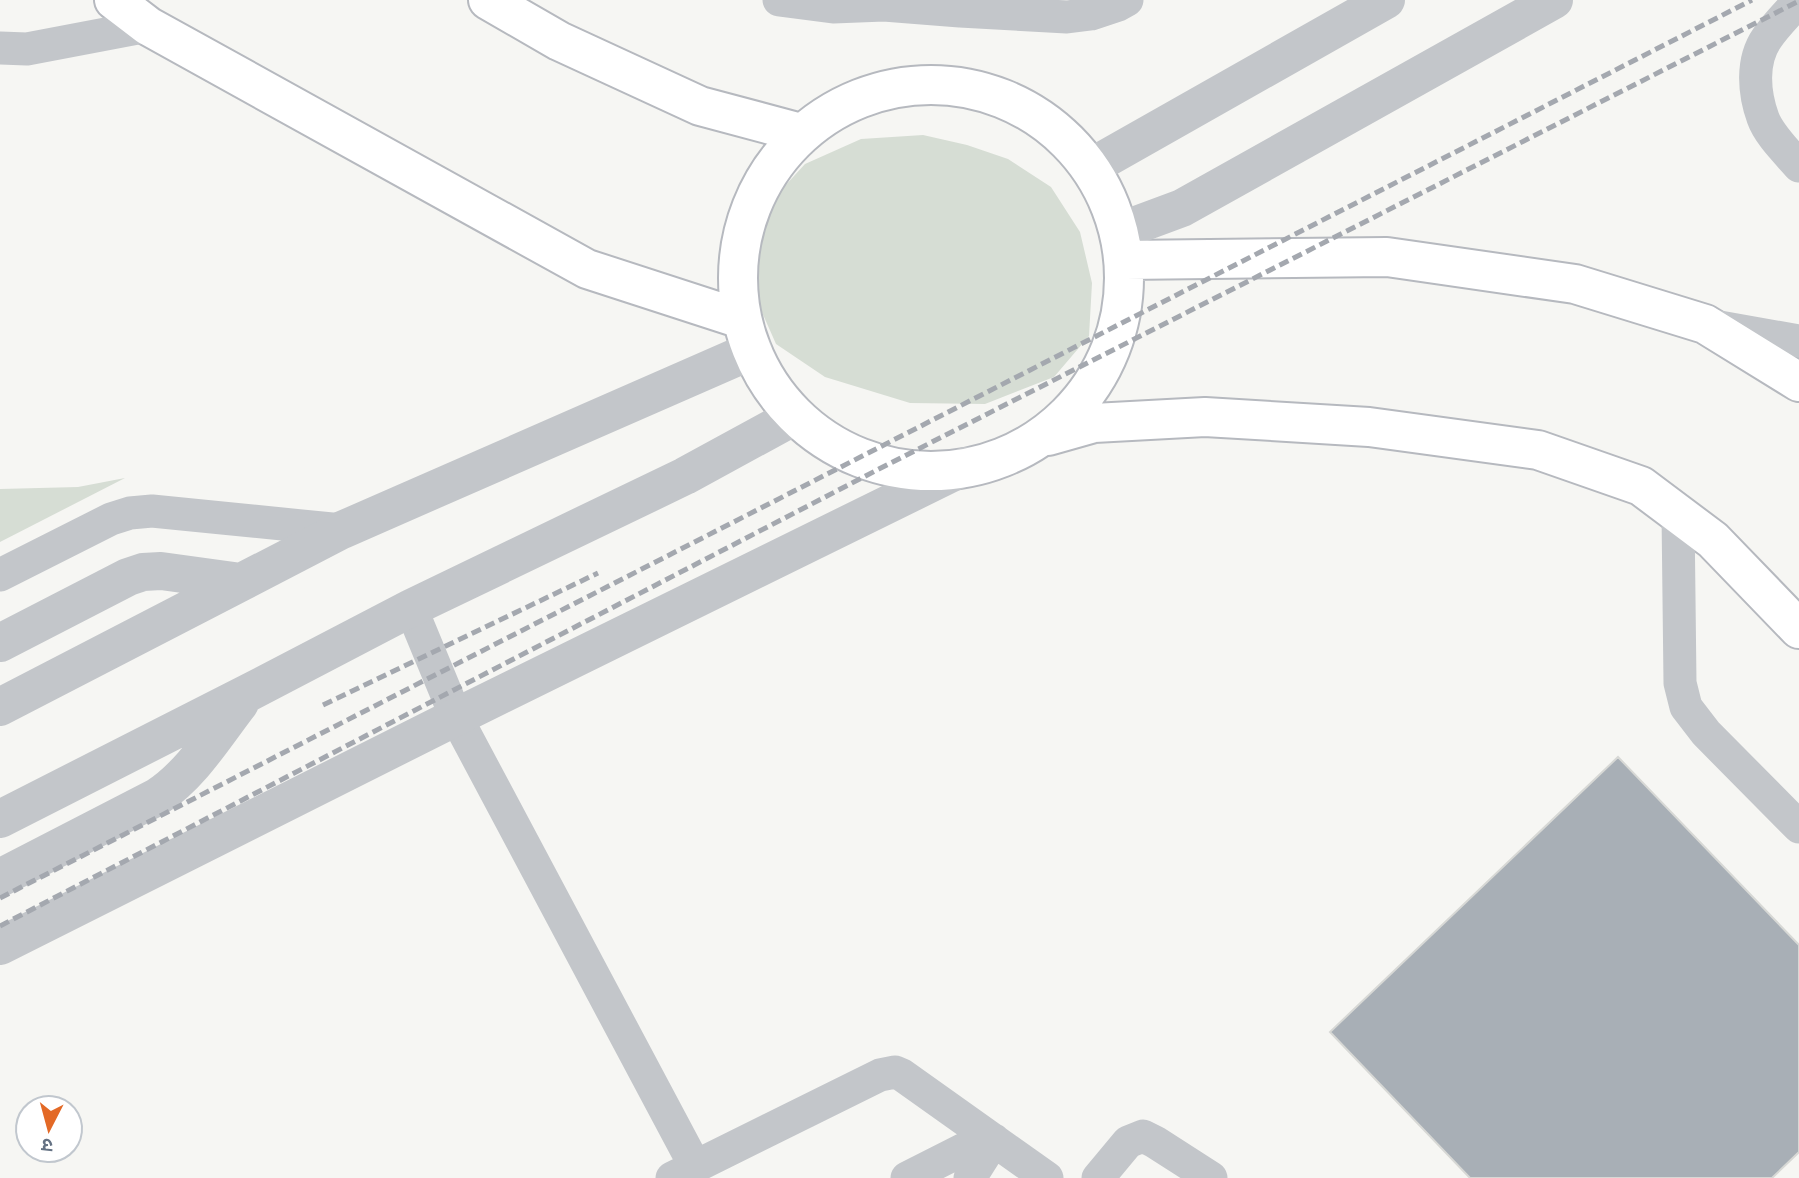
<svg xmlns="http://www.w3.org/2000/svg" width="1799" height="1178" font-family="'DejaVu Sans','Noto Sans Devanagari',sans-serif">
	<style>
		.green { fill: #d6ddd4 }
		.building { fill: #a8afb6; stroke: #d7d8d5; stroke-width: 2 }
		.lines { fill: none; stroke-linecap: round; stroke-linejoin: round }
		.secondary-casing { stroke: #b6b9bf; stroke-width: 42 }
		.minor { stroke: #c3c6ca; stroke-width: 33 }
		.tertiary { stroke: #c3c6ca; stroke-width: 38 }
		.secondary { stroke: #fff; stroke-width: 38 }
		.rail { stroke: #a4a8af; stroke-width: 5; stroke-dasharray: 10 5; stroke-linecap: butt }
	</style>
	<rect width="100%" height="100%" fill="#f6f6f3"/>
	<path class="green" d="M923,135L967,145L1008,159L1051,187L1080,232L1092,283L1089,336L1054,377L985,404L910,403L825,377L776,344L754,294L758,242L772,200L805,164L861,139Z
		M125,478L0,542V489L78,487Z"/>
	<path class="building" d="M1618,757L1799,945V1152L1772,1178H1470L1330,1032Z"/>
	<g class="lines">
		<g class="secondary-casing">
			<path id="secondary" d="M114,0L148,26L587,269L738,318
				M488,0L559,41L700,106L801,133
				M738 278a193 193 0 1 1 386 0a193 193 0 1 1-386 0Z
				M1126,260L1387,257L1575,284L1705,324L1799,382
				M1048,436L1094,423L1205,417L1369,427L1538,450L1641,486L1713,540L1799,629"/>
		</g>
		<path class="minor" d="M779,0L833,7L884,5L960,11L1067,17L1091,14L1118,5L1127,0
			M1799,1C1788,13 1776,25 1767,38C1751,61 1754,93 1763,118C1769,135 1787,152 1799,166
			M0,48L27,49L148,26
			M1714,326L1799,341
			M1678,514L1680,683L1686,707L1706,733L1799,827
			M0,575L111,519L130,513L152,511L342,530
			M411,608L456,717L695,1166
			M672,1178L880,1075L895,1072L902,1075L1047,1178
			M907,1178L988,1137
			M970,1178L994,1140
			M1098,1178L1128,1142L1143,1136L1155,1142L1211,1178"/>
		<path class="tertiary" d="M1091,167L1386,0
			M1120,231L1182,208L1554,0
			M0,643L128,577L143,572L161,571L241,582
			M0,707L342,530L753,350
			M0,819L248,693L411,608L685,476L795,416
			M0,878L157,797C192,774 215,735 240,703
			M0,946L456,717L966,466"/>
		<use href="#secondary" class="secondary"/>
		<path class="rail" d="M323,705L598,573
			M0,898L1752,0
			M0,926L877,470L1799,1"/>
	</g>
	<g transform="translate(49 1129) rotate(186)"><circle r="33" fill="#ffffff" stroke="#c1c7ce" stroke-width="2"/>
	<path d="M0-5L12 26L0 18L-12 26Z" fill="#e36926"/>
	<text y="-10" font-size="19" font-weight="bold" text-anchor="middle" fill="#657284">उ</text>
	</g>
</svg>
